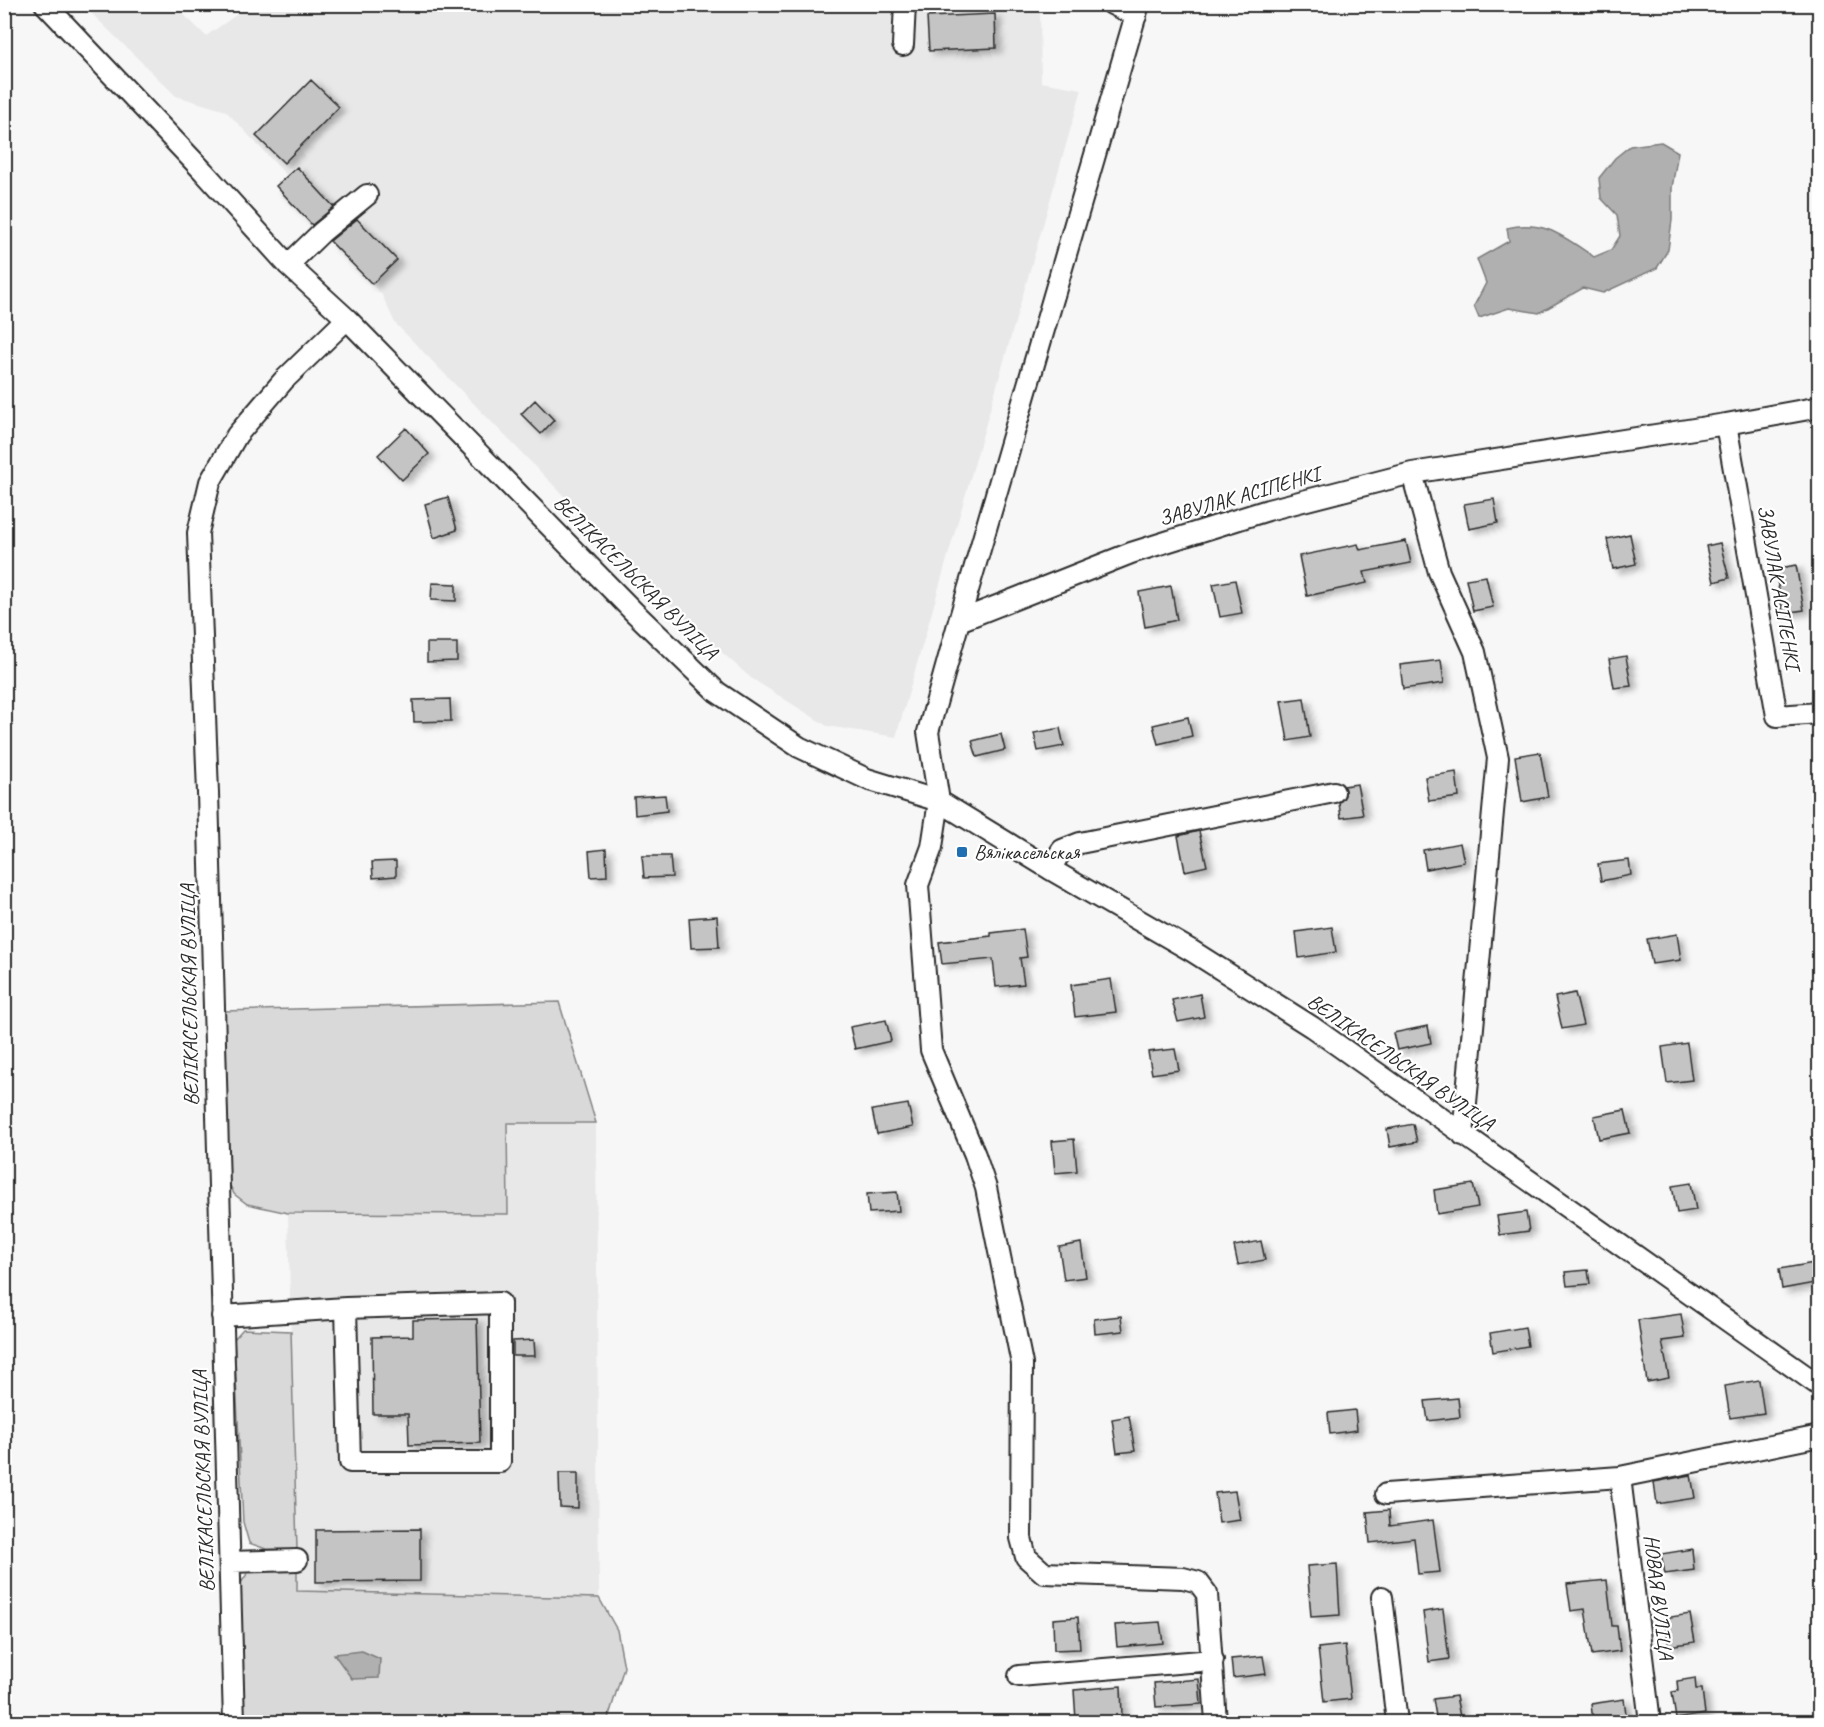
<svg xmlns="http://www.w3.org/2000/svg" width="1824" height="1727" font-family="Caveat,sans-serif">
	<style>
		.built { fill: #e8e8e8 }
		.green { fill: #d9d9d9; stroke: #828282; stroke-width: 1.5 }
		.water { fill: #b0b0b0; stroke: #7b7b7b; stroke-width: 1.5 }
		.building { fill: #c4c4c4; stroke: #2b2b2b; stroke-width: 1.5; filter: url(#shadow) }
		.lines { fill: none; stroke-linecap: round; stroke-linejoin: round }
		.minor-casing { stroke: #2b2b2b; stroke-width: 24 }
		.minor { stroke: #fff; stroke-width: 20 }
		.poi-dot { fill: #1f6fb2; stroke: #fff; stroke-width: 2 }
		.labels { text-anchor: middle; stroke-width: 4.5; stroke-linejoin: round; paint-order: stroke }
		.street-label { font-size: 21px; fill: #2b2b2b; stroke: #fff }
		.poi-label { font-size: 21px; fill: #2b2b2b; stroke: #fff; text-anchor: start }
	</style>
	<defs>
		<filter id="shadow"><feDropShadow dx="6" dy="4" stdDeviation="3" flood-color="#0004"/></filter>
	</defs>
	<rect width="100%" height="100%" fill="#f7f7f7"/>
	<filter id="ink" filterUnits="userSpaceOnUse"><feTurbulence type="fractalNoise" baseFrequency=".0167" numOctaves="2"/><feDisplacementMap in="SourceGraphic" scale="12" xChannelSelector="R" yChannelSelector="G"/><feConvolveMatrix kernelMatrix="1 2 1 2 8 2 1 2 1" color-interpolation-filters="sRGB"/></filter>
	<g filter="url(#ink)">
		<path class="built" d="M252,4L1040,5L1041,82L1082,89L896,737L827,726L751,678L687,622L395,323L382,295L276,186L287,176L226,111L176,96L83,5H174L206,36Z
			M507,1123H596L599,1598L297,1591L288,1213L507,1214Z"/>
		<path class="green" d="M559,1002L596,1123H507L508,1214L288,1213L247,1204L234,1194L227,1179L223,1011Z
			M243,1329L291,1331L297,1550L266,1549L249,1543L243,1522L234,1339Z
			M297,1567V1591L599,1598L617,1630L624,1667L608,1719L526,1722H242L239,1586L249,1571L258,1568Z"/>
		<path class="water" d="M1661,142L1678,152L1672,188V220L1668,250L1657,268L1603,293L1583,288L1539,313L1509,308L1479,318L1474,306L1486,283L1477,259L1509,241L1507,228C1544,219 1564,237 1594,257L1611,250L1620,236L1617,215L1601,198L1599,178L1615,158L1630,146Z
			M362,1651L380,1659L379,1678L352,1679L334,1654Z"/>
		<path class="building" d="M995,14L996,48L929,51L927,17Z
			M311,80L339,107L284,163L256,136Z
			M297,167L334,207L312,225L276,186Z
			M357,219L397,260L372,284L330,241Z
			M535,400L554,420L541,434L521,414Z
			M406,428L429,454L402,480L378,455Z
			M448,497L457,530L434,538L425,504Z
			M1494,499L1498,523L1469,529L1464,504Z
			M1630,534L1636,564L1613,569L1607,539Z
			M1406,541L1411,563L1364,572L1367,583L1307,596L1299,556L1358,544L1360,550Z
			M1720,543L1729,578L1714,582L1706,546Z
			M1796,565L1804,610L1783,613L1775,569Z
			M1486,576L1493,607L1473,611L1466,579Z
			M1235,580L1242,613L1220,617L1213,584Z
			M432,583L456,584V601L431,600Z
			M1171,586L1177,620L1145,627L1139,592Z
			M427,643H457V661L427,662Z
			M1626,656L1631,686L1614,688L1609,659Z
			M1441,660L1444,683L1403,689L1400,665Z
			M1304,698L1310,737L1288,741L1281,701Z
			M450,699L451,721L414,722L413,700Z
			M1188,717L1192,736L1158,744L1153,725Z
			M1060,728L1064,746L1038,751L1034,733Z
			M1001,734L1005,750L977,757L972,741Z
			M1540,752L1548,797L1522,802L1515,756Z
			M1456,772L1459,797L1429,801L1425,777Z
			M1357,784L1363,815L1341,818L1339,803L1345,795L1344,786Z
			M665,795L667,811L635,815L634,797Z
			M1199,831L1207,866L1185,871L1178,836Z
			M1460,843L1464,862L1426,869L1423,850Z
			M606,849L607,876L591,877L589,851Z
			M642,856H670L672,877L644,878Z
			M1629,860L1631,875L1601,881L1598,864Z
			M396,861V876L373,878L372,862Z
			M717,916L719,947L691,948L689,918Z
			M1332,927L1336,952L1299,958L1296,932Z
			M1023,929L1027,957L1020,958L1024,984L996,987L993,959L942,964L939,942L991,936V933Z
			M1677,934L1681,960L1652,964L1647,939Z
			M1111,979L1116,1012L1075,1017L1071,985Z
			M1575,993L1583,1025L1562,1029L1555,997Z
			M1200,994L1204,1017L1178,1022L1172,1000Z
			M886,1020L891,1041L855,1049L850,1027Z
			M1428,1026L1431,1043L1397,1050L1393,1033Z
			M1687,1043L1692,1080L1667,1083L1662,1047Z
			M1175,1049L1179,1070L1152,1074L1148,1052Z
			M908,1104L913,1127L877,1134L872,1110Z
			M1625,1110L1630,1133L1599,1139L1594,1116Z
			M1413,1124L1417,1142L1390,1147L1387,1129Z
			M1074,1139L1077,1171L1055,1173L1052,1141Z
			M1691,1183L1696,1210L1677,1213L1672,1186Z
			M1473,1184L1478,1207L1437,1214L1434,1190Z
			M897,1192L899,1211L869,1213L867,1194Z
			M1526,1212L1529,1231L1500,1235L1497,1216Z
			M1261,1241L1265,1260L1238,1265L1234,1246Z
			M1081,1243L1086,1277L1064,1280L1059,1247Z
			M1820,1262V1282L1782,1289L1779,1269Z
			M1588,1270L1590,1284L1567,1286L1565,1272Z
			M1681,1314L1685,1338L1662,1341L1669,1378L1647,1382L1638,1320Z
			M1121,1316L1123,1331L1095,1334L1094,1319Z
			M477,1319L480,1443L409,1445L408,1414H373L372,1337L413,1336V1320Z
			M1525,1327L1528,1346L1493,1352L1490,1333Z
			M534,1340L535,1356H513V1341Z
			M1759,1380L1764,1413L1730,1418L1725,1386Z
			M1458,1398L1460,1417L1428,1421L1425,1401Z
			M1355,1410L1357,1430L1330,1434L1328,1413Z
			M1129,1416L1135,1451L1117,1453L1112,1419Z
			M559,1473H578V1508L560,1507Z
			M1691,1475L1695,1498L1657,1504L1654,1482Z
			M1235,1491L1240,1520L1219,1523L1215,1493Z
			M1389,1510L1390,1526L1433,1520L1440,1572L1418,1574L1414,1538L1370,1543L1367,1512Z
			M420,1529V1581L316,1582V1530Z
			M1692,1549L1694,1570L1665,1574L1661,1554Z
			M1337,1564L1340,1615L1311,1617L1307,1566Z
			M1607,1580L1612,1626H1617L1620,1651L1592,1655L1585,1609L1571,1611L1567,1584Z
			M1443,1609L1449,1659L1429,1662L1423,1612Z
			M1690,1614L1695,1642L1669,1646L1664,1618Z
			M1078,1617L1080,1649L1054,1650L1053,1619Z
			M1160,1622L1163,1643L1117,1647L1115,1625Z
			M1345,1645L1351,1699L1324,1702L1318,1648Z
			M1263,1656L1266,1674L1233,1678L1231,1659Z
			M1695,1678L1696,1689H1702L1705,1714L1676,1719L1672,1692L1678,1691L1677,1681Z
			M1199,1679L1201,1704L1156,1707L1154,1683Z
			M1121,1686L1122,1716L1076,1720L1074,1690Z
			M1456,1696L1461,1722H1437L1433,1699Z
			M1624,1699L1627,1721L1593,1722L1591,1704Z"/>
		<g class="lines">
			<g class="minor-casing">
				<path id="minor" d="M45,4L204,172L288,265L347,319L634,612L717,692L799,747L867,779L939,801L1050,869L1192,951L1312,1027L1820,1386
					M1112,4L1136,16
					M903,45L905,4
					M288,265L322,232L367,195
					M1726,424L1777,716L1820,713
					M1412,473L1439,572L1475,652L1498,758L1463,1135
					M959,621L1139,4
					M1050,869L1062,850L1080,843L1334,792
					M222,1316L346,1308L350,1462H500V1303L346,1308
					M1620,1477L1650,1722
					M1386,1494L1620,1477L1820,1436
					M230,1562L297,1560
					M1382,1597L1397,1722
					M1019,1676L1213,1660
					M234,1722L208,793L198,533L210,482L237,435L284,380L347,319
					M1216,1722L1207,1594L1198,1582L1183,1578L1044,1573L1026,1557L1021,1538L1022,1364L986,1188L975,1155L931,1050L918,885L932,847L939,801L928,732L959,621L1131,553L1268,510L1412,473L1726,424L1820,407"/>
			</g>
			<use href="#minor" class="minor"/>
		</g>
	</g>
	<rect class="poi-dot" x="956" y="846" width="12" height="12" rx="3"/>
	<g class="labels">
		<g class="street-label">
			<text transform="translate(1239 496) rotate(-16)" y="7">ЗАВУЛАК АСІПЕНКІ</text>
			<text transform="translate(636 577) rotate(45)" y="7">ВЕЛІКАСЕЛЬСКАЯ ВУЛІЦА</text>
			<text transform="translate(1779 587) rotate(80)" y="7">ЗАВУЛАК АСІПЕНКІ</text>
			<text transform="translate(189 995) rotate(-91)" y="7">ВЕЛІКАСЕЛЬСКАЯ ВУЛІЦА</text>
			<text transform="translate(1401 1062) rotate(35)" y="7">ВЕЛІКАСЕЛЬСКАЯ ВУЛІЦА</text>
			<text transform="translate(203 1481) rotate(-92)" y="7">ВЕЛІКАСЕЛЬСКАЯ ВУЛІЦА</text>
			<text transform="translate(1659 1597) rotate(83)" y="7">НОВАЯ ВУЛІЦА</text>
		</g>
		<g class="poi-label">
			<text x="974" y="859">Вялікасельская</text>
		</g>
	</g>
	<rect width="1824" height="1727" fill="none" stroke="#fff" stroke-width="24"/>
	<rect x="12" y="12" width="1800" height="1703" fill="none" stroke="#2b2b2b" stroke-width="2" filter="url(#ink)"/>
</svg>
